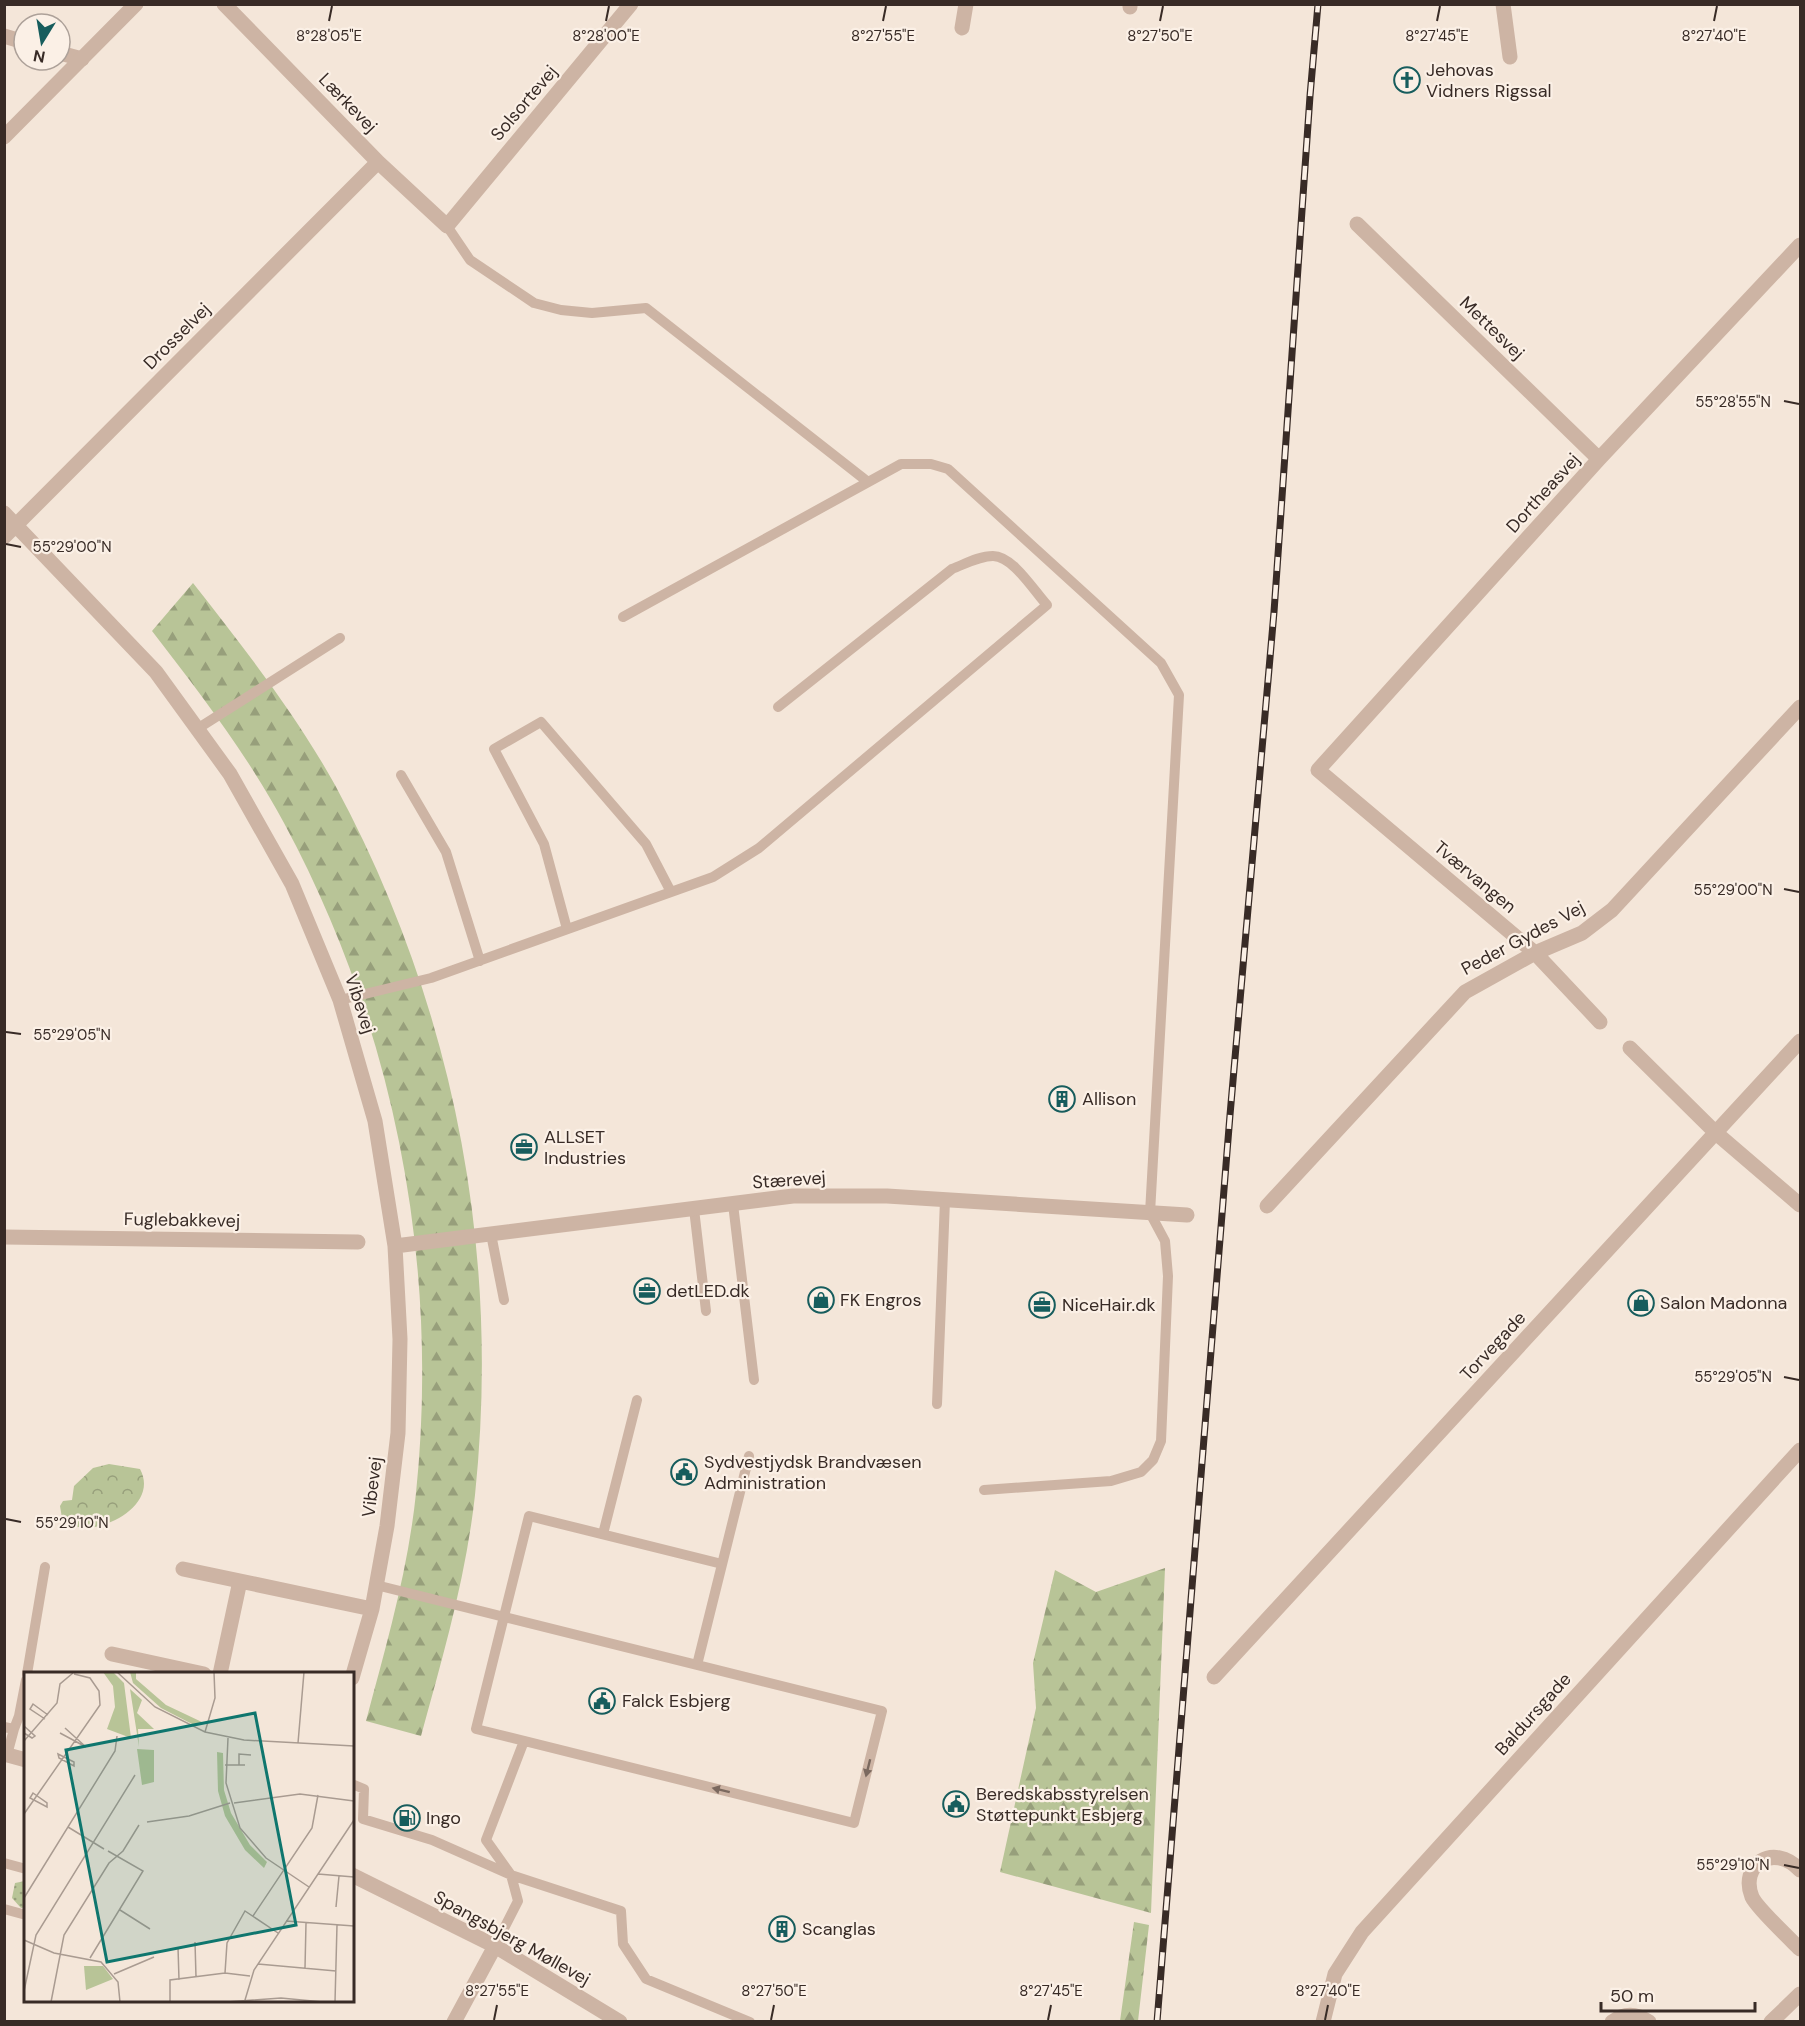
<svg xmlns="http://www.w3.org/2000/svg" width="1805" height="2026" font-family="'DM Sans',sans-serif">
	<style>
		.grass { fill: url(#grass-dots) }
		.forest { fill: url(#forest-firs) }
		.park { fill: url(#park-crowns) }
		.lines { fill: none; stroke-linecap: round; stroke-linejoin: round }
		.service { stroke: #cdb4a4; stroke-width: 10 }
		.minor { stroke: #cdb4a4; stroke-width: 15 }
		.tertiary { stroke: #cdb4a4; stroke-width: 15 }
		.rail-casing { stroke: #382b26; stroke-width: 7 }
		.rail { stroke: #fbf0e6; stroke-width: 4.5; stroke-dasharray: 14; stroke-linecap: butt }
		.oneway { fill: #7b695f }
		.ticks { fill: none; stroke: #382b26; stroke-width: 2 }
		.labels { text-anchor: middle; stroke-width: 4.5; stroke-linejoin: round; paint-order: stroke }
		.poi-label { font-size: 18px; fill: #382b26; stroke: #fbf0e6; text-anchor: start }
		.street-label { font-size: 18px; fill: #382b26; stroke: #fbf0e6 }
		.inset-road { fill: none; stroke: #a99b91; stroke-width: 1.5 }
		.view { fill: #0f766e; fill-opacity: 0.15; stroke: #0f766e; stroke-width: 3 }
		.inset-edge { fill: none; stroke: #382b26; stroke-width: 3 }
		.ticks-label { font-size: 15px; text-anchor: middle; fill: #382b26; stroke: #fbf0e6; stroke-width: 4.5; stroke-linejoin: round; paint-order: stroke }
	</style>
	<defs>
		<pattern id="grass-dots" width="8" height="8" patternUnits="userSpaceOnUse" patternTransform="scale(1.5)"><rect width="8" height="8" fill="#b8c497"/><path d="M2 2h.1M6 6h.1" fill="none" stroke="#979f7b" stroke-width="1.8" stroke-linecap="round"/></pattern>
		<pattern id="forest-firs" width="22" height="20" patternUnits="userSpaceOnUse" patternTransform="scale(1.5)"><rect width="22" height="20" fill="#b8c497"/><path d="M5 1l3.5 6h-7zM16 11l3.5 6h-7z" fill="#979f7b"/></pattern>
		<pattern id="park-crowns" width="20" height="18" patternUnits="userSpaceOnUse" patternTransform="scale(1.5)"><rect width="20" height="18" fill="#b8c497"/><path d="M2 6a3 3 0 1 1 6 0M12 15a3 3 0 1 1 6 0" fill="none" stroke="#979f7b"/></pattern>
	</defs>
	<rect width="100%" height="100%" fill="#f4e6d9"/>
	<path class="grass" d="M25,1881V1907L21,1908L12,1898L15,1883Z"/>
	<path class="forest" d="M193,583C244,648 295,713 335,785C453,1004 501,1248 475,1495C466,1577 443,1656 421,1736L366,1721C386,1646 408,1571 416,1493C440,1262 394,1027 284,823C247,754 199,692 152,631Z
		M1165,1568L1151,1913L1000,1872L1036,1708L1033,1663L1055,1570L1096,1592Z
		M1134,1922L1149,1925L1138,2021H1120Z"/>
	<path class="park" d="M109,1464L140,1469C158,1502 111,1529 83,1528C75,1527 68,1522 62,1518L60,1506L63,1501L72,1500L74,1486L93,1468Z"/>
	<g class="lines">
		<path class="service" d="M447,226L470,260L534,303L561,310L592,313L646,308L868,482
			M623,617L901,464H931L948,469L1161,663L1179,695L1150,1213L1165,1241L1168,1276L1161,1441L1153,1460L1141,1472L1111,1481L984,1490
			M197,729L340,638
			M401,775L446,852L480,961
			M567,929L544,844L494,749L541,722L646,844L671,892
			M340,1000L431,978L713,877L759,848L1047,605C1034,591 1013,556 993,556C979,556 965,564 952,569L778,707
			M733,1204L754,1380
			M694,1209L706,1311
			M491,1234L504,1300
			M937,1404L945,1200
			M603,1534L637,1400
			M376,1585C545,1627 714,1669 882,1711L854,1823L476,1729L529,1516L722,1564
			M697,1665L749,1456
			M27,1674L45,1567
			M4,1727L14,1729L7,1755
			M14,1729L19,1716L26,1680
			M352,1784L364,1789L363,1819L432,1840L511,1875L621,1911L623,1944L646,1979L750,2022
			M4,1863L26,1869
			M4,1909L26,1915
			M495,1946L518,1901L511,1875L486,1840L524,1741"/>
		<path class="minor" d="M224,4L378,162L447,226L631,4
			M1503,4L1510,57
			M1130,7V4
			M962,28L966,4
			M4,36L24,42
			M60,53L82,59
			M1357,224L1599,459
			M4,513L156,672L230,774L292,884L340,1000L375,1121L395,1246L400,1339L398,1433L387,1526L372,1609L352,1678
			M4,537L378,162
			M1600,1022L1535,953L1318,770L1599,459L1800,245
			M1630,1048L1716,1133L1800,1205
			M1267,1206L1465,992L1535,953L1582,933L1612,910L1800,707
			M4,1237L358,1242
			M395,1246L793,1196H887L1187,1215
			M183,1569L372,1609
			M112,1654L204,1674
			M220,1674L240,1581
			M1214,1677L1800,1041
			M1800,1870C1773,1842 1739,1865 1752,1897C1757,1908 1790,1939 1800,1949
			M1323,2022L1335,1974L1362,1932L1800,1450
			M1612,2022C1624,2013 1636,2013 1649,2022
			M1771,2022L1800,1994"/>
		<path class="tertiary" d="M4,137L136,4
			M4,1754L26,1760
			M352,1875L495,1946L620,2022
			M454,2022L495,1946"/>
		<g class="rail-casing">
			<path id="rail" d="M1157,2022L1230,1115L1274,612L1310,96L1318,4"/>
		</g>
		<use href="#rail" class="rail"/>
	</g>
	<defs><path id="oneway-solid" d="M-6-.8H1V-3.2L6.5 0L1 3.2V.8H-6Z" transform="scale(1.5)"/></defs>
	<g class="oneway">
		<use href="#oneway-solid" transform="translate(868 1768) rotate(104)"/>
		<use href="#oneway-solid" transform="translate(721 1790) rotate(-166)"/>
	</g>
	<path class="ticks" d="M329,21L332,6M606,21L609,6M883,21L886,6M1160,21L1163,6M1437,21L1440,6M1714,21L1717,6M1784,401L1799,404M6,544L21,547M1784,889L1799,892M6,1032L21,1034M1784,1377L1799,1380M6,1519L21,1522M1784,1865L1799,1868M494,2020L497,2005M771,2020L774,2005M1048,2020L1051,2005M1325,2020L1328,2005"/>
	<defs>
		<g id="church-ring" transform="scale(1.35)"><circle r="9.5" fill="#fbf0e6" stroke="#175d5d" stroke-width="1.5"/><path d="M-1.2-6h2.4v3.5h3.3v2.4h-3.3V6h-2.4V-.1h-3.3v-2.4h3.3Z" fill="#175d5d"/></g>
		<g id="building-ring" transform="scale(1.35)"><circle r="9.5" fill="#fbf0e6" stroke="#175d5d" stroke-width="1.5"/><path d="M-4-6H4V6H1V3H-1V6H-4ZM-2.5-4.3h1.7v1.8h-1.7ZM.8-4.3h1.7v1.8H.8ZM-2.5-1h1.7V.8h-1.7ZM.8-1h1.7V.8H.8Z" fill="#175d5d"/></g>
		<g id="office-ring" transform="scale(1.35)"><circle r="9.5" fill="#fbf0e6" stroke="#175d5d" stroke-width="1.5"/><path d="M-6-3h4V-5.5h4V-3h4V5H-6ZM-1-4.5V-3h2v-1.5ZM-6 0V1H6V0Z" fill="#175d5d"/></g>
		<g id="shop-ring" transform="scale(1.35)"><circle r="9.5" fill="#fbf0e6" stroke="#175d5d" stroke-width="1.5"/><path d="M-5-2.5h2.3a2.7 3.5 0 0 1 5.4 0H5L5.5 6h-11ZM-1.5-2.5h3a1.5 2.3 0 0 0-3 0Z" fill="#175d5d"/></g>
		<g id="civic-ring" transform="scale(1.35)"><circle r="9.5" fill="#fbf0e6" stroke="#175d5d" stroke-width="1.5"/><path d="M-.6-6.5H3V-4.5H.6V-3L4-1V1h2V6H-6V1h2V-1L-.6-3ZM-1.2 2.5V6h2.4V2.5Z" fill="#175d5d"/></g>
		<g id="fuel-ring" transform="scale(1.35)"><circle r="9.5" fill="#fbf0e6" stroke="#175d5d" stroke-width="1.5"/><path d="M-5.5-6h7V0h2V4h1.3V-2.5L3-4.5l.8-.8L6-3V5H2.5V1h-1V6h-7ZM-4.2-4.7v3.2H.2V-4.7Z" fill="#175d5d"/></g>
	</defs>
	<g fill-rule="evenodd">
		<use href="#church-ring" x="1407" y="80"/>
		<use href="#building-ring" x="1062" y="1099"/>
		<use href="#office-ring" x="524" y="1147"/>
		<use href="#office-ring" x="647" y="1291"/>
		<use href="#shop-ring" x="821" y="1300"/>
		<use href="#shop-ring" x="1641" y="1303"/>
		<use href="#office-ring" x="1042" y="1305"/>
		<use href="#civic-ring" x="684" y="1472"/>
		<use href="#civic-ring" x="602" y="1701"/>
		<use href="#civic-ring" x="956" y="1804"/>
		<use href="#fuel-ring" x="407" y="1818"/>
		<use href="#building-ring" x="782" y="1929"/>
	</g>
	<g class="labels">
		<g class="poi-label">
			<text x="1426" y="76">Jehovas<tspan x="1426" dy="21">Vidners Rigssal</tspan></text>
			<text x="1082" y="1105">Allison</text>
			<text x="544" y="1143">ALLSET<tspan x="544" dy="21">Industries</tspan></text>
			<text x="666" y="1297">detLED.dk</text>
			<text x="840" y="1306">FK Engros</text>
			<text x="1660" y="1309">Salon Madonna</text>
			<text x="1062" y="1311">NiceHair.dk</text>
			<text x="704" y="1468">Sydvestjydsk Brandvæsen<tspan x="704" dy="21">Administration</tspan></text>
			<text x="622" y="1707">Falck Esbjerg</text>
			<text x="976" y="1800">Beredskabsstyrelsen<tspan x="976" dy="21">Støttepunkt Esbjerg</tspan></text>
			<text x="426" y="1824">Ingo</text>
			<text x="802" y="1935">Scanglas</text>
		</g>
		<g class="street-label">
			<text transform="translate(348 103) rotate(46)" y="6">Lærkevej</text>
			<text transform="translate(524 103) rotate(-50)" y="6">Solsortevej</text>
			<text transform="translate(1492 328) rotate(44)" y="6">Mettesvej</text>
			<text transform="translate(177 336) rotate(-45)" y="6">Drosselvej</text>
			<text transform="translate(1543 493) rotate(-48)" y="6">Dortheasvej</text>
			<text transform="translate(1475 877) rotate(40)" y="6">Tværvangen</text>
			<text transform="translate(1523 938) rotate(-28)" y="6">Peder Gydes Vej</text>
			<text transform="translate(360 1004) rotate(72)" y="6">Vibevej</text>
			<text transform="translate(789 1180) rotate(-4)" y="6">Stærevej</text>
			<text transform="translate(182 1220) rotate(1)" y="6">Fuglebakkevej</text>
			<text transform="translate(1493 1346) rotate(-47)" y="6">Torvegade</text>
			<text transform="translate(372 1487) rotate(-83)" y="6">Vibevej</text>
			<text transform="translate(1533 1714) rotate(-48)" y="6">Baldursgade</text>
			<text transform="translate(512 1938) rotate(29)" y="6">Spangsbjerg Møllevej</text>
		</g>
	</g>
	<g transform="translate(24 1672)">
		<rect width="330" height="330" fill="#f4e6d9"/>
		<path d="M79,0H89L100,11L107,66L83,57L91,35L89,14ZM106,0H112V7L142,33L180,51L172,54L137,36L109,11ZM106,17L118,28L113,41L130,57H114L115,75ZM113,77L130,78V110L118,113ZM193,80L199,81L200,118L207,141L226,173L243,190L240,196L221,178L201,144L194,119Z" fill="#b8c497"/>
		<path d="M60,294H79L89,307L62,318Z" fill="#b8c497"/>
		<path class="inset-road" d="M93,0L131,35L181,60L220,68L330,74M21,47L6,37L9,32L24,43M0,54L11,64L8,66L0,61M181,60L191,26L190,0M36,61L62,75L41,56M204,66L202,111L216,156L242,186L285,215M0,69L33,31L36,12L49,1M274,71L280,0M34,82L50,90V94L35,86ZM201,93H221M215,93V82L227,83M9,121L23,131V135L6,126ZM210,131L276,122L330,129M0,142L76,33L75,19L66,6L50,2M123,150L165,144L206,131M44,155L80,177M294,202L330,205M0,226L91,79L93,64M312,235L315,204M96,238L126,257M229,244L288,156L294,123M262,249L330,254M0,268L30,281L77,290L94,310L96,330M171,270L172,305M154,275L155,308M66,286L119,199L84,179M234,292L312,299M281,296L282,251M201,301L203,271L221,239L254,261M90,302L130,285M0,319L12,263L111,103M221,328L230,298L330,148M146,329V308L201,301L226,304M27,330L40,263L85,191L99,179L115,153M203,330L257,326L299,330M311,330L313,253"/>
		<path class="view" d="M231,41L272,253L83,290L42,78Z"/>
		<rect width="330" height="330" class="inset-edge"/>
	</g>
	<g class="ticks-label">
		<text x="606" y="41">8°28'00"E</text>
		<text x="883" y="41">8°27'55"E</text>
		<text x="1160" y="41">8°27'50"E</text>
		<text x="1437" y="41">8°27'45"E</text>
		<text x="1714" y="41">8°27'40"E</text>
		<text x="329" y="41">8°28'05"E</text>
		<text x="1733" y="407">55°28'55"N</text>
		<text x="72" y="552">55°29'00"N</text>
		<text x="1733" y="895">55°29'00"N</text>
		<text x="72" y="1040">55°29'05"N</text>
		<text x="1733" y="1382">55°29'05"N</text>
		<text x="72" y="1528">55°29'10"N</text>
		<text x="1733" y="1870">55°29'10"N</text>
		<text x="497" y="1996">8°27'55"E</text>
		<text x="774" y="1996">8°27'50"E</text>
		<text x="1051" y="1996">8°27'45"E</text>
		<text x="1328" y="1996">8°27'40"E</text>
	</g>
	<rect width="1805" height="2026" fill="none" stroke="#382b26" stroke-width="12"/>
	<g transform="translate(42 42) rotate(191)"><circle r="28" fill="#fbf0e6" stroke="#ada199" stroke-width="1.5"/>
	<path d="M0-4.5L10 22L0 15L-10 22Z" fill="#175d5d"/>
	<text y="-9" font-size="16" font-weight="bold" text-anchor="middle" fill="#382b26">N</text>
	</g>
	<path d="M1601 2002v9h154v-9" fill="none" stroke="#382b26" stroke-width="3"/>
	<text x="1610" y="2002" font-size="18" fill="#382b26" stroke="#fbf0e6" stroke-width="4.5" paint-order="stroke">50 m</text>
</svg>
